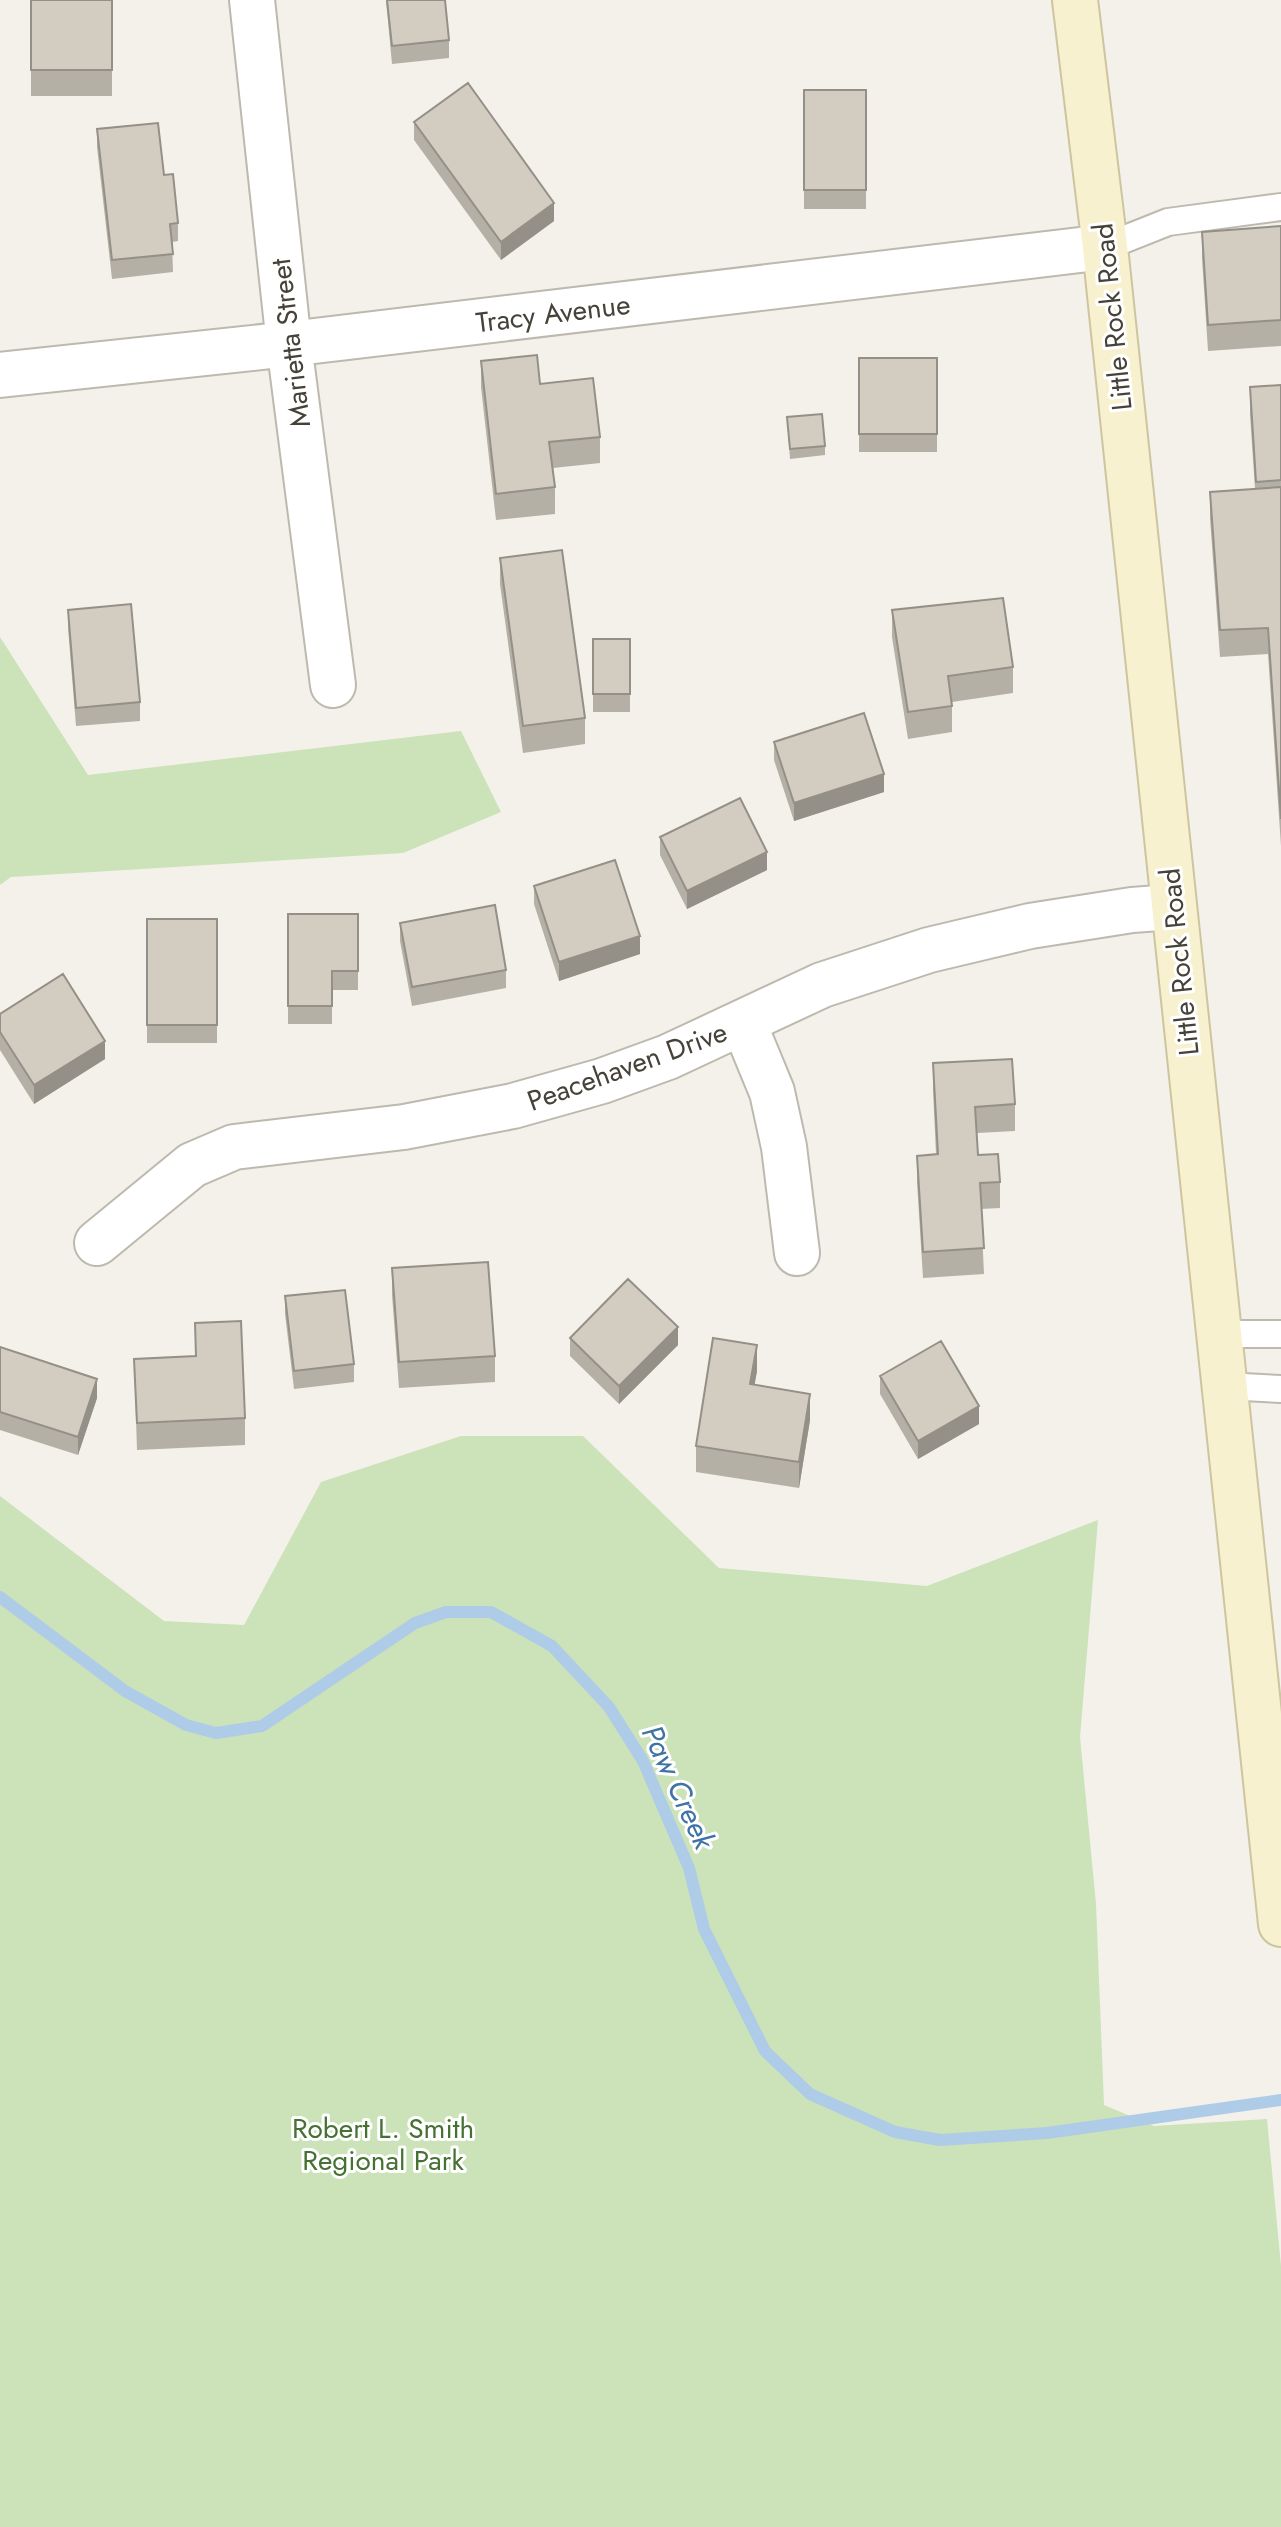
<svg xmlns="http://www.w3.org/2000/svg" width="1281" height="2527" font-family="Jost,sans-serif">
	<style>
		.green { fill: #cce2b8 }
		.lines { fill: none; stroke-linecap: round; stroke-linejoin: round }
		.stream { stroke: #aecce8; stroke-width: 12 }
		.lane-casing { stroke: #bdb9ae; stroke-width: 30 }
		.street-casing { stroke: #bdb9ae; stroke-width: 48 }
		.secondary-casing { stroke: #cdc59f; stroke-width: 48 }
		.lane { stroke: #fff; stroke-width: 26 }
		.street { stroke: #fff; stroke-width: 44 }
		.secondary { stroke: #f8f1cf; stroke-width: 44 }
		.wall { fill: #b5b0a6 }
		.shaded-wall { fill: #949087 }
		.building { fill: #d3cdc1; stroke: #949087; stroke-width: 2 }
		.labels { text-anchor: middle; stroke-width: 6; stroke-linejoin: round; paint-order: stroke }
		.street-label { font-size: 28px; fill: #464239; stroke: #fff }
		.park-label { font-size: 28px; fill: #467133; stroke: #fff }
		.water-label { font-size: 30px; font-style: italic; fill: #3f73a5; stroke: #fff }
	</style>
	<rect width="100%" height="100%" fill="#f3f1ea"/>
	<path class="green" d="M0,637L88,775L461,731L501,812L403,853L11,877L0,885Z
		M461,1436H583L719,1568L927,1586L1098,1520L1080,1737L1096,1904L1104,2105L1154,2126L1267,2119L1281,2266V2527H0V1496L164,1621L244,1625L321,1482Z"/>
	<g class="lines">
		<path class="stream" d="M0,1597L125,1691L186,1725L216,1733L262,1726L415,1623L446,1612H491L552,1646L609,1707L643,1761L689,1868L704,1929L765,2051L810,2094L895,2132L940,2140L1047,2133L1281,2100"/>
		<g class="lane-casing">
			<path id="lane" d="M1105,247L1168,222L1281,207
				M1218,1334H1281
				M1224,1386L1281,1389"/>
		</g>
		<g class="street-casing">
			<path id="street" d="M252,0L289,344L333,685
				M0,375L289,344L1105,247
				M744,1024L772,1092L784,1147L797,1253
				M97,1243L192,1165L234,1147L404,1127L513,1106L602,1081L668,1057L822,985L929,950L1030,926L1132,910L1173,907"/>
		</g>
		<g class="secondary-casing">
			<path id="secondary" d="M1075,0L1105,247L1281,1924"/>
		</g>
		<use href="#lane" class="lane"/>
		<use href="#street" class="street"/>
		<use href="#secondary" class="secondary"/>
	</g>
	<path class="wall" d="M31,0H112V96H31Z
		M386,0H445L449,40V58L392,64Z
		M804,90H866V209H804Z
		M414,122L554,221L501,260L414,140Z
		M97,129L164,175L178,223V241L172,242L173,272L112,279L97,147Z
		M1281,226V346L1208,351L1202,258V232Z
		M859,358H937V452H859Z
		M481,361L540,384L600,437V463L553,468L555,487V514L496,520L481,387Z
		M1281,385V846L1268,654L1220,657L1210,518V492L1255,489L1250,414V387Z
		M787,417L825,446V455L790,459Z
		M500,558L585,718V744L523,753L500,584Z
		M68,610L140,702V721L76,726L68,628Z
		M892,610L1013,667V693L952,702V732L908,739L892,637Z
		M593,639H630V712H593Z
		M774,742L884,792L794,821L774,760Z
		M660,837L767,870L687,909L660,855Z
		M534,886L640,954L559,981L534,904Z
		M288,914H358V990H332V1024H288Z
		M147,919H217V1043H147Z
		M400,923L506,970V988L412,1006L400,941Z
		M0,1014L105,1059L34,1104L0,1050Z
		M933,1063L1015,1104V1131L977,1133L978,1155L1000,1182V1208L981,1209L984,1274L923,1278L917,1182V1156L936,1154L933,1090Z
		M392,1268L495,1356V1382L399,1388L392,1295Z
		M285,1296L354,1364V1382L294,1389L285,1314Z
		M195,1323L245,1418V1445L137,1450L134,1359L196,1356Z
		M570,1338L678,1345L619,1404L570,1356Z
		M0,1347L97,1398L78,1455L0,1430Z
		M757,1371L754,1385L810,1420L799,1488L696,1472V1446Z
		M880,1376L979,1424L918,1459L880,1394Z"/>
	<path class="shaded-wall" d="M554,203V221L501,260V242Z
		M884,774V792L794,821V803Z
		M767,852V870L687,909V891Z
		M640,936V954L559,981V962Z
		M105,1041V1059L34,1104V1085Z
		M678,1327V1345L619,1404V1386Z
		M757,1345V1371L750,1411V1384Z
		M97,1379V1398L78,1455V1437Z
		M810,1394V1420L799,1488V1462Z
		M979,1406V1424L918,1459V1441Z"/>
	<path class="building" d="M31,0H112V70H31Z
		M387,0H445L449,40L392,46Z
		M468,83L554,203L501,242L414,122Z
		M804,90H866V190H804Z
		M158,123L164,175L173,174L178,223L170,224L173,254L112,260L97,129Z
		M1281,226V320L1208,325L1202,232Z
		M537,355L540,384L593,378L600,437L549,442L555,487L496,494L481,361Z
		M859,358H937V434H859Z
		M1281,385V480L1256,482L1250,387Z
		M822,414L825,446L790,449L787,417Z
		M1281,487V819L1268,628L1220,630L1210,492Z
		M562,550L585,718L523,726L500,558Z
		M1003,598L1013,667L948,676L952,706L908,712L892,610Z
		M131,604L140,702L76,708L68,610Z
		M593,639H630V694H593Z
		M864,713L884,774L794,803L774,742Z
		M740,798L767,852L687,891L660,837Z
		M615,860L640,936L559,962L534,886Z
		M495,905L506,970L412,987L400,923Z
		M288,914H358V971H332V1006H288Z
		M147,919H217V1025H147Z
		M63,974L105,1041L34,1085L0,1032V1014Z
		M1012,1059L1015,1104L975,1107L978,1155L998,1154L1000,1182L980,1183L984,1248L923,1252L917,1156L938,1154L933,1063Z
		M488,1262L495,1356L399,1362L392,1268Z
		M628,1279L678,1327L619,1386L570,1338Z
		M345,1290L354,1364L294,1371L285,1296Z
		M241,1321L245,1418L137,1423L134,1359L196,1356L195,1323Z
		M713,1338L757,1345L750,1384L810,1394L799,1462L696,1446Z
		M941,1341L979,1406L918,1441L880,1376Z
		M0,1347L97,1379L78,1437L0,1412Z"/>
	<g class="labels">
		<g class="street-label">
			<text transform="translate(553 313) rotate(-7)" y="10">Tracy Avenue</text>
			<text transform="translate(1112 317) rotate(-96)" y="10">Little Rock Road</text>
			<text transform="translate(290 343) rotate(-97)" y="10">Marietta Street</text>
			<text transform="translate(1179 962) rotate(-96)" y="10">Little Rock Road</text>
			<text transform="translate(627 1066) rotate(-20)" y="10">Peacehaven Drive</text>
		</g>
		<g class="park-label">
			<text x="383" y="2138">Robert L. Smith<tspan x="383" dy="32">Regional Park</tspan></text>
		</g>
		<g class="water-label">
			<text transform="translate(678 1787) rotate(65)" y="10">Paw Creek</text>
		</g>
	</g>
</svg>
